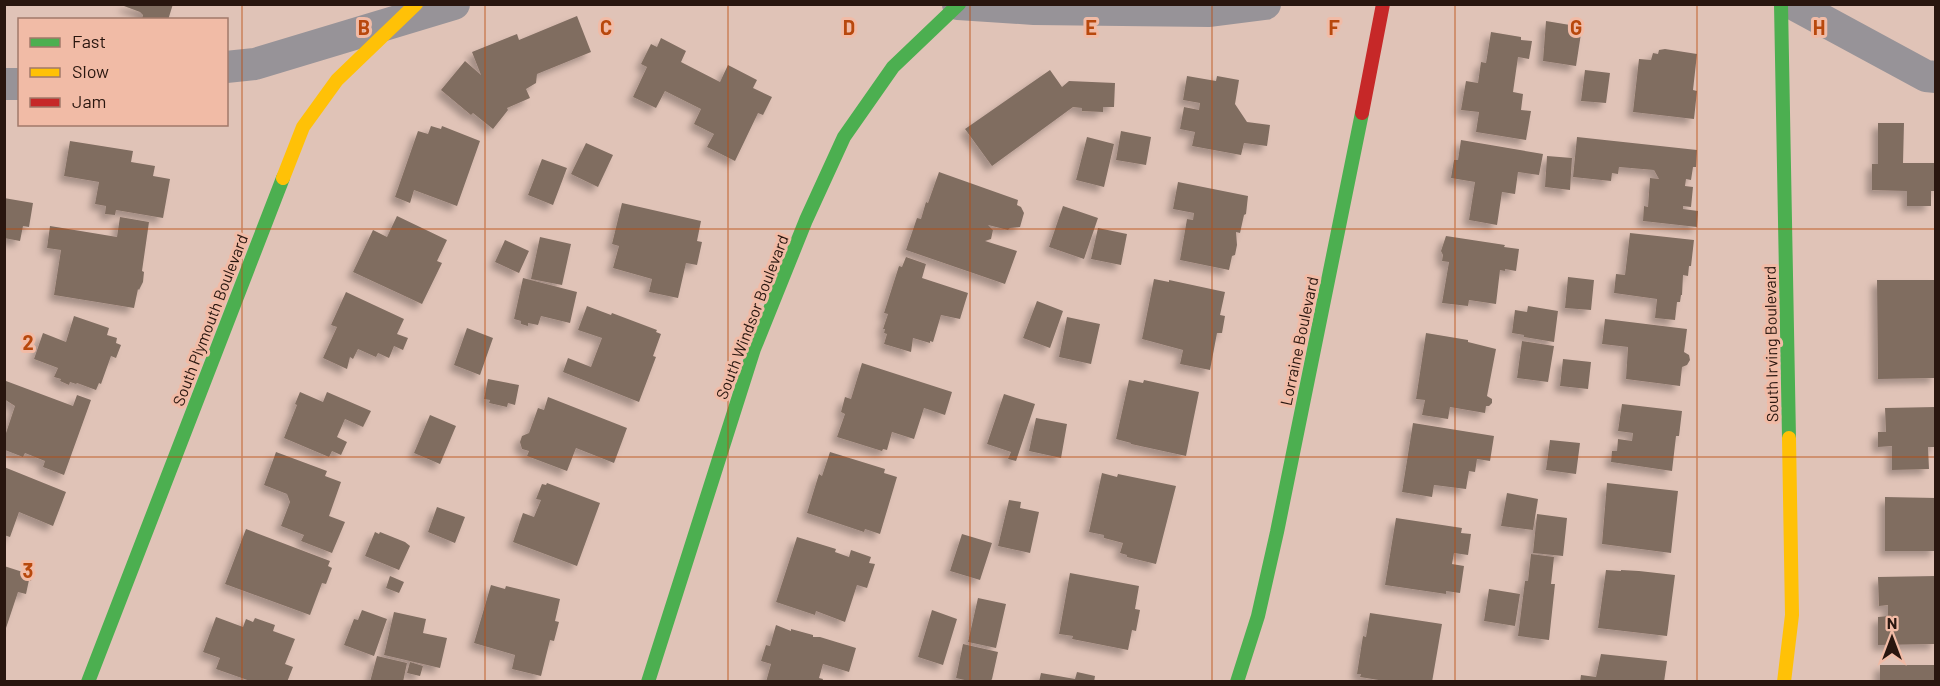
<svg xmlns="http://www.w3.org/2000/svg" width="1940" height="686" font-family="Barlow,sans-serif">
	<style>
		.building { fill: #806d61; filter: url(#shadow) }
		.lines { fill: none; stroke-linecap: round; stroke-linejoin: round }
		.street { stroke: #979398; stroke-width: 32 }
		.fast { stroke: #4caf50; stroke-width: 14 }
		.slow { stroke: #ffc107; stroke-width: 14 }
		.jam { stroke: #c62828; stroke-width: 14 }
		.grid { fill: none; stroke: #b8480d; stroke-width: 1.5; stroke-opacity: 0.55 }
		.labels { text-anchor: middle; stroke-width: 6; stroke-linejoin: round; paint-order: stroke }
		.street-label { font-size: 16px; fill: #29160f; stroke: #f1bba6 }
		.grid-label { font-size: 20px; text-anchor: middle; font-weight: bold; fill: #b8480d; stroke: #f1bba6; stroke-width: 6; stroke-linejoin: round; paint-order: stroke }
	</style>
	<defs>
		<filter id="shadow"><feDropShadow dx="-5.5" dy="5.5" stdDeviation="3" flood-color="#0004"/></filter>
	</defs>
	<rect width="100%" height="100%" fill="#e0c3b7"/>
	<path class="building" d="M125,4H173L168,20L142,19L143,15L140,12L124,6Z
		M577,16L591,52L537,74L536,83L526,89L530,98L507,108L508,110L493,129L473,113L471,115L441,90L465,61L481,75L472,52L517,34L519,40Z
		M1546,21L1582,27L1576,66L1543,61Z
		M1491,32L1521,37V40L1532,41L1529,59L1518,57L1513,92L1523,94L1521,110L1531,111L1526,140L1476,132L1479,112L1461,110L1466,81L1478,83L1481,62L1486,63Z
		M661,38L686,51L681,62L720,82L728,65L757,80L753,88L772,97L763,115L758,113L735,161L707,147L714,134L694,124L701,109L665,91L656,108L633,97L647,67L641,64L651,44L657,47Z
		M1665,49L1697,54L1693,90L1697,91L1694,119L1633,112L1639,59L1651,60L1653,53L1658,54L1659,50Z
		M1050,70L1062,87L1069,81L1115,83L1114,107H1103V112L1082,111V108L1073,107L992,166L965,129Z
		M1585,70L1610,73L1606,103L1581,101Z
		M1187,76L1216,81L1217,76L1239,80L1235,104L1247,122L1270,125L1267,146L1244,143L1241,155L1192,146L1195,132L1180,129L1184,107L1199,110L1200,103L1183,100Z
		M1878,123H1904L1903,163H1936V191H1931V206H1907V191L1872,190V164H1878Z
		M431,126L441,129L442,126L480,141L457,206L414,190L410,203L395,197L418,131L428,134Z
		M1121,131L1151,137L1146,165L1116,160Z
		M1087,137L1114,144L1104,187L1076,180Z
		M1577,137L1697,150L1696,167H1693L1691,180L1686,179L1685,186L1693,187L1691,207L1683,206V209L1698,211L1697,227L1643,221L1644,206L1648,207L1650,178L1659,179L1654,170L1619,167L1618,174L1612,173L1611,181L1573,177Z
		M1461,140L1543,154L1539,175L1518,172L1515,194L1502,192L1497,225L1469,220L1475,182L1451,178L1454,160H1458Z
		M70,141L133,151L131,162L155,166L153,176L170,179L163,218L116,210L115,215L105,214L106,206L95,204L99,182L64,176Z
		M586,143L613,155L598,187L571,174Z
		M1547,156L1572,158L1570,190L1545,187Z
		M542,159L567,168L553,205L528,195Z
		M939,172L1018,200L1017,205L1021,207L1024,213L1020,227L1010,228L1008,230L988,225L993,230L991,239L985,241L1017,251L1005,284L906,250L917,218L921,219L926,202L928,203Z
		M1178,182L1248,196L1246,214L1244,215L1240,233L1236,232L1237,245L1235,255L1232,256L1229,270L1180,260L1187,219L1193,220L1194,213L1173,209Z
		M4,198L33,203L29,227L23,226L20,241L4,238Z
		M622,203L701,221L697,241L702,242L697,265L686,263L678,298L649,292L652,279L613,268L619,246L612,244Z
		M1063,206L1098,218L1084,259L1049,247Z
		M397,216L447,240L437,261L442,263L422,304L353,272L373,230L387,237Z
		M120,217L149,222L142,271L144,272L143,282L139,290L138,289L134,308L54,295L61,250L47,248L50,226L117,237Z
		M1098,228L1127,234L1121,265L1091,259Z
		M1630,233L1694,240L1691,266H1689L1688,276L1683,275L1682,295H1681L1680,302H1677L1675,320L1655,318L1657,299L1614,293L1616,274L1625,275Z
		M1446,236L1505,245L1504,247L1519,249L1516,271L1505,269V271L1500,270L1496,304L1469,300L1468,306L1442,303L1449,262L1442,261L1443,255L1441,251Z
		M540,237L571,244L562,285L531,279Z
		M505,240L529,251L519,273L495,262Z
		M906,257L926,264L922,278L968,293L960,319L941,315L933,342L930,341V343L913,338L911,352L884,344L887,334L884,333L885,329H883L888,314L884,313L899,266L902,267Z
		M1568,277L1594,280L1591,310L1565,308Z
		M523,278L577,292L570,323L541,316L538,325L528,323V326L521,324V321L514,319Z
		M1154,279L1169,282V280L1225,292L1220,315L1225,316L1222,333H1217L1210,370L1180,364L1183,350L1142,339Z
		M1877,280H1936V378L1878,379Z
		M346,292L404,319L397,334L408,338L403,350L394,346L389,358L378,353L376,357L358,349L353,359L350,357L347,369L323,358L337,327L331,325Z
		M1037,301L1063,311L1050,348L1023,338Z
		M587,306L611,315L612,313L657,330L656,332L661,334L653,356L656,357L639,402L563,372L568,358L591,367L602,338L578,330Z
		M1528,306L1558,311L1554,342L1524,337V335L1512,333L1515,310L1527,312Z
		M74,316L109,328L107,335L117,338L116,343L121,345L116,358L111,356L101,384L99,383L96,390L77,383L76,384L70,382L69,385L60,381L61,379L54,377L58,368L34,359L43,333L66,342Z
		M1067,317L1100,324L1091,364L1059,357Z
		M1605,319L1687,329L1684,352L1689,355L1690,360L1687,365L1682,367L1680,386L1626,379L1628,347L1602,344Z
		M467,328L493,338L480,375L454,365Z
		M1426,333L1468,340V342L1496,349L1487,396L1492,399V403L1489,406H1486L1485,413L1450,407L1448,419L1422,415L1425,400L1416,399Z
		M1522,341L1554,346L1548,382L1517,378Z
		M1563,359L1591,362L1588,389L1560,386Z
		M862,363L952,392L945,415L924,408L914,439L892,432L887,450L883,449L882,451L837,437L845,414L841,412L845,397L851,399Z
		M488,379L519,385L515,405L508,403L507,407L489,403L490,400L484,399Z
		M1129,380L1143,383L1144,380L1199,392L1186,456L1131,444V443L1116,439Z
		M6,381L73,406L77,395L91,400L64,475L43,467L45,461L25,453L23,457L5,450V436L15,406L4,399Z
		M300,392L323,402L327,392L371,411L363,427L345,419L337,437L347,442L341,455L332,451L329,457L284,438L297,405L295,404Z
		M1004,394L1035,404L1016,461L1008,459L1011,452L987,444Z
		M548,397L627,428L614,463L576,448L567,471L527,456L529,451L522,449L520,442L522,436L529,433L538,408L544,410Z
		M1622,404L1682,411L1679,436H1676L1672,471L1611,462L1612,451H1617L1618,439L1632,441L1633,433L1618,431Z
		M1936,407V447H1928L1929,469L1892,470V446L1878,447V432H1886L1885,408Z
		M430,415L456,426L440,464L414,453Z
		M1036,418L1067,424L1061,458L1029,451Z
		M1413,423L1494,436L1490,461L1477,459L1475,472L1469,471L1466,489L1434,485L1432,497L1402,492Z
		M1550,440L1580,443L1576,474L1546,470Z
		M276,452L327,471L325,476L341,482L329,516L345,522L332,553L301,541L304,535L281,526L290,502L287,494L264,485Z
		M830,452L885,469L884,473L897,477L880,534L865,529L864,532L807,513L819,474L822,476Z
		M4,467L66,492L53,526L19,512L10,537L4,535Z
		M1102,473L1117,477L1118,474L1176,486L1156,564L1127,557V555L1120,553L1123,543L1104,538V535L1089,532Z
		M547,483L600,503L577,566L513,542L523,513L534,517L541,500L536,499L542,484L546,485Z
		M1607,483L1678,491L1671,553L1602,544Z
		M1507,493L1538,499L1533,530L1501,526Z
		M1885,497L1936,498V551H1885Z
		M1009,500L1021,502L1020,508L1039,512L1030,553L998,546Z
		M437,507L465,517L455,543L428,532Z
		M1537,514L1567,518L1563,556L1533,553Z
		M1396,518L1462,528L1461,533L1471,534L1468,555L1454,553L1452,564L1464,566L1460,593L1446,591V594L1385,585Z
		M246,529L330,561L328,566L332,568L326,584L322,583L310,615L225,584Z
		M375,532L379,534L380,532L405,542L410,546L399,570L365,556Z
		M962,534L992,543L980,580L950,571Z
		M797,537L836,549L835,552L849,557L851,550L871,557L869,563L875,564L867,588L857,585L845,622L816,611L815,615L776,602Z
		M1531,554L1554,557L1551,584H1555L1549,640L1518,636L1525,581H1528Z
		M4,566L32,575L31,581L29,580L26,594L18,592L5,631Z
		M1606,570L1621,571V570L1639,571L1675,575L1667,636L1598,628Z
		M1070,573L1139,586L1135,609L1140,610L1136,631L1132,630L1128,650L1072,639L1073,636L1059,634Z
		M390,576L404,582L399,593L386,588Z
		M1936,576V644L1878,645V617L1888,616V605L1879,606L1878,577Z
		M491,585L505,589L506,586L560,599L555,621L559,622L554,641L550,640L541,676L512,669L515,655L474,643Z
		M1489,589L1520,594L1515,626L1484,621Z
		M978,598L1006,604L996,648L968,642Z
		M362,610L387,619L374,656L344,645L354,619L358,620Z
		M932,610L957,619L943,665L918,657Z
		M394,612L426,619L423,633L447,638L440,668L384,655Z
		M1370,613L1442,624L1432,682H1391L1360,677L1361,674H1357L1363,636L1366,637Z
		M216,617L243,627L246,619L253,622L255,618L275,625L273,631L295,639L285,664L293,667L287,682L256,680L253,682L216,669L220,658L203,652Z
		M776,625L791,631V629L813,635V637H820L856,648L849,672L823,664L819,678L823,679L822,682H766L771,664L761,661L766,645L770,646Z
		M963,644L998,652L992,679L990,682H973L956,678Z
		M1601,654L1667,661L1664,682H1580L1581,675L1596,677Z
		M377,656L407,663L403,682H370Z
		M410,662L423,666L420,676L407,673Z
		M1880,665H1936V682H1880Z
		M1077,672L1095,676L1094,682H1039L1041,673L1075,679Z"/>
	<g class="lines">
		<path class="street" d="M958,4L1034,9L1210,11L1265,4
			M1793,4L1926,76L1936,77
			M226,67L255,64L454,4
			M4,84H20"/>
		<path class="fast" d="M1781,4L1789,438
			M88,682L283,178
			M648,682L754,349L806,220L844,137L893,67L959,4
			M1237,682L1258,616L1277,532L1362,113"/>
		<path class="slow" d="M283,178L303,127L337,80L416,4
			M1784,682L1792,615L1789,438"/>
		<path class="jam" d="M1362,113L1383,4"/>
	</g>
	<path class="grid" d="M242,4V682M485,4V682M728,4V682M970,4V682M1212,4V682M1455,4V682M1697,4V682M4,229H1936M4,457H1936"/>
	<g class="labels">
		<g class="street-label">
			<text transform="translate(752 317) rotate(-69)" y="6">South Windsor Boulevard</text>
			<text transform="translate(210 320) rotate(-69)" y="6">South Plymouth Boulevard</text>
			<text transform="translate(1299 341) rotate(-78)" y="6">Lorraine Boulevard</text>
			<text transform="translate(1771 344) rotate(-91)" y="6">South Irving Boulevard</text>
		</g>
	</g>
	<g class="grid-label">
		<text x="364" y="35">B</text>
		<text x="606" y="35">C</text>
		<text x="849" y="35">D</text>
		<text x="1091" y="35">E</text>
		<text x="1334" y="35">F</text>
		<text x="1576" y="35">G</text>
		<text x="1819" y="35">H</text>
		<text x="28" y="350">2</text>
		<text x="28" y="578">3</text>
	</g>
	<rect width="1940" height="686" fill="none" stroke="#29160f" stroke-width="12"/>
	<rect x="18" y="18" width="210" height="108" fill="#f1bba6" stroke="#a1796a" stroke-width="1.5"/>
	<rect x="30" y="38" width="30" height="9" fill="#4caf50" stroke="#a1796a" stroke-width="1.5"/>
	<text x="72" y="48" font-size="18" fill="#29160f">Fast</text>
	<rect x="30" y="68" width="30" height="9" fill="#ffc107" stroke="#a1796a" stroke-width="1.5"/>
	<text x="72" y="78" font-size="18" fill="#29160f">Slow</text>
	<rect x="30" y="98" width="30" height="9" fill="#c62828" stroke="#a1796a" stroke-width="1.5"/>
	<text x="72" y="108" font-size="18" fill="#29160f">Jam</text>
	<g transform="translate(1892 638)" stroke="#f1bba6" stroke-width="4.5" paint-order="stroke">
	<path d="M0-4.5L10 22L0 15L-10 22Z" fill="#29160f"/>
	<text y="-9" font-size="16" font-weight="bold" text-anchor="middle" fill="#29160f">N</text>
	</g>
</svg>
